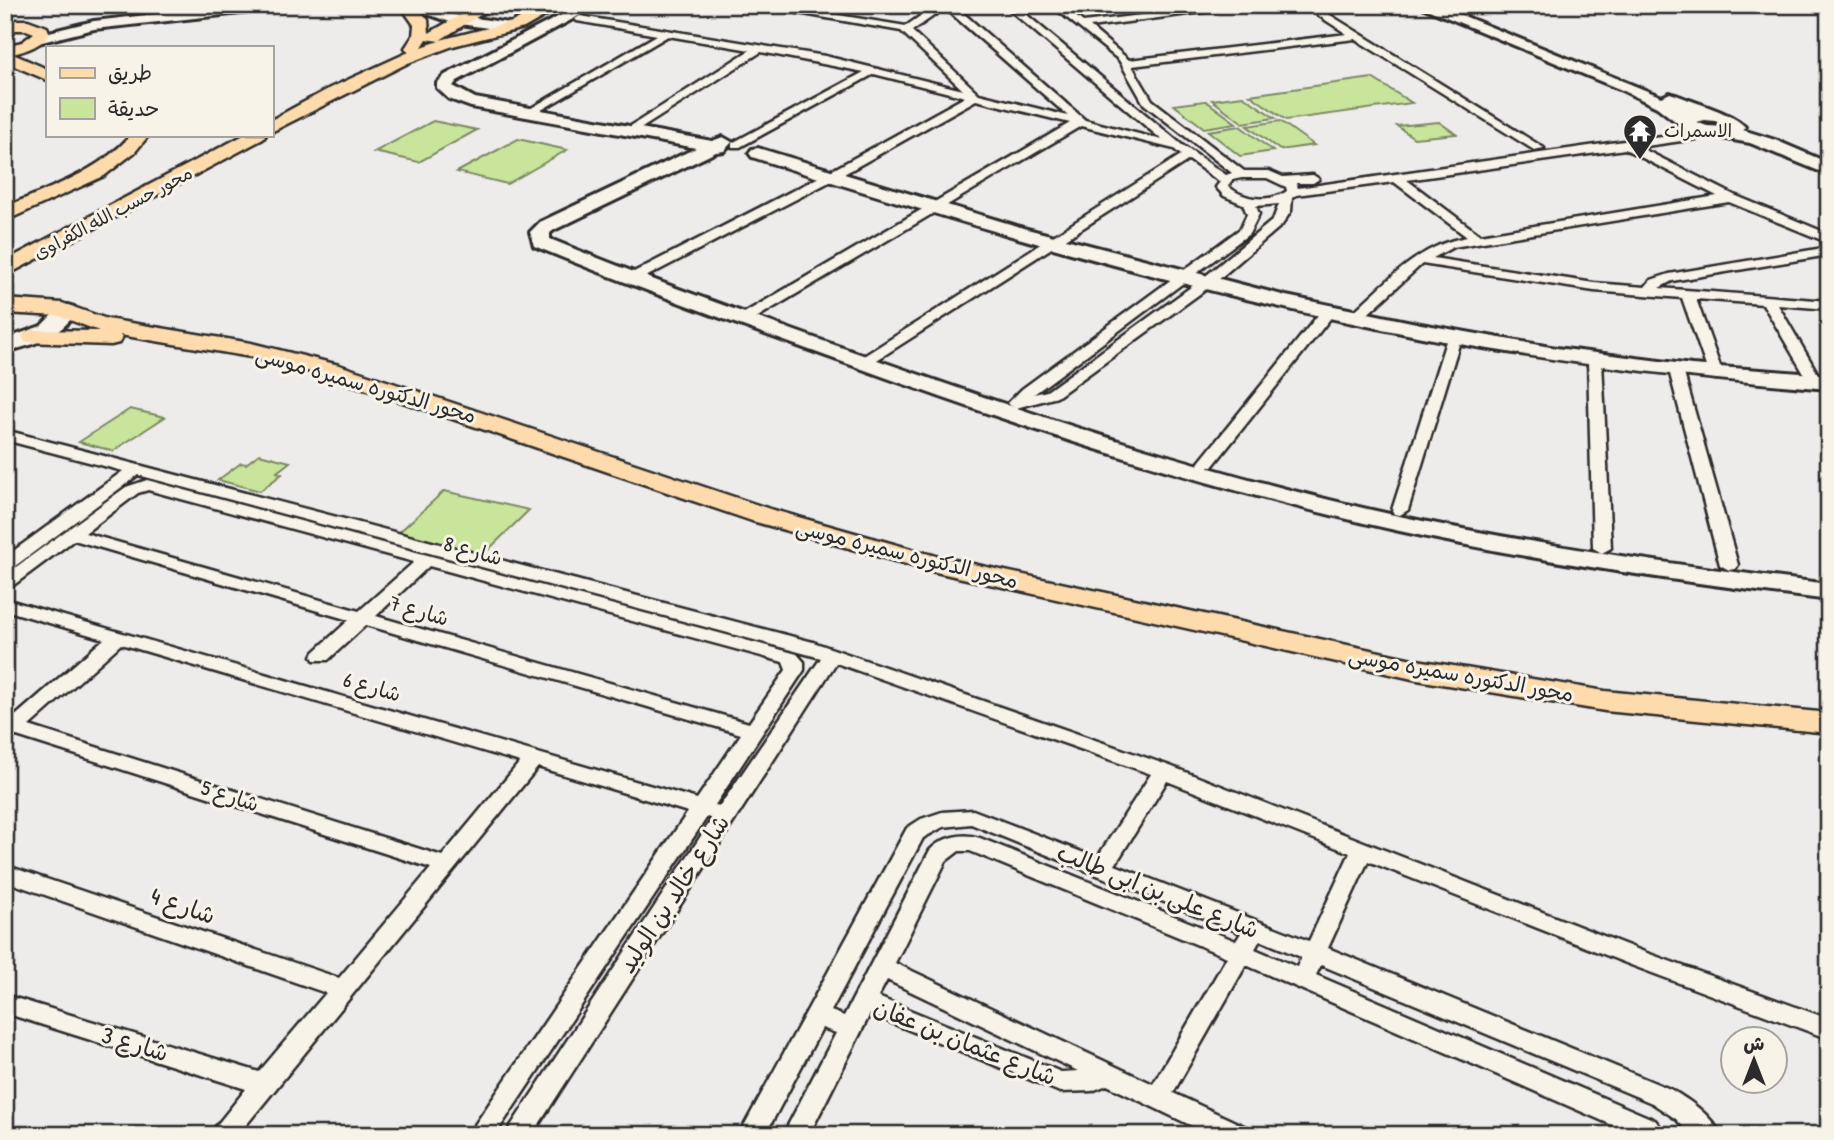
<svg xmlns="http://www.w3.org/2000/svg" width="1834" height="1140" font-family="'Patrick Hand','Playpen Sans Arabic',sans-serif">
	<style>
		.green { fill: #c9e59c; stroke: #7a8864; stroke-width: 2 }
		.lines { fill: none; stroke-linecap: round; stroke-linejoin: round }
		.street-casing { stroke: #2b2b2b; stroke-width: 5 }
		.secondary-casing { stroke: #2b2b2b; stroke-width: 6 }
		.primary-casing { stroke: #2b2b2b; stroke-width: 5 }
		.street { fill: #f7f3e8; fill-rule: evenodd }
		.secondary { fill: #f7f3e8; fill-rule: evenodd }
		.primary { fill: #fedbac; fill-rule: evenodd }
		.labels { text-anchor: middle; stroke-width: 6; stroke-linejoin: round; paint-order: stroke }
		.far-poi-label { font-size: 18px; fill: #2b2b2b; stroke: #f7f3e8; text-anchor: start }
		.far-street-label { font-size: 18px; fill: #2b2b2b; stroke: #f7f3e8 }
		.street-label { font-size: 21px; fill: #2b2b2b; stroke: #f7f3e8 }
		.near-street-label { font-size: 24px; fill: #2b2b2b; stroke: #f7f3e8 }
	</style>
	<rect width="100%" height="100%" fill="#eeeceb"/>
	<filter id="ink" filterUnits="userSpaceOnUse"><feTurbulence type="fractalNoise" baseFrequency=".0143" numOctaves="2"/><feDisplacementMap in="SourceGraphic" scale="14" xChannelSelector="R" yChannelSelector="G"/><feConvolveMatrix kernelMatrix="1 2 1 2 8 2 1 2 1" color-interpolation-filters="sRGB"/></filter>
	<g filter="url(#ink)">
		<path class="green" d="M1372,78L1412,103L1286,120L1250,95Z
			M1243,96L1275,118L1243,123L1212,100Z
			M1205,101H1206L1236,123L1204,128L1174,105Z
			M433,121L477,130L419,162L374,152Z
			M1280,121L1314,145L1280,150L1247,126Z
			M1439,122L1456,134L1414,138L1397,126Z
			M1240,126L1273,151L1240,156L1208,131Z
			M518,139L567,150L507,184L457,172Z
			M130,409L165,417L113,451L79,442Z
			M259,454L290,462L277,472L282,474L260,491L218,480L241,463L246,464Z
			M444,491L529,510L482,556L395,536Z"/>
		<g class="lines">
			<g class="street-casing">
				<path id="street" d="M752,5H776L906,26L936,5H954L1085,120L1162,140L1004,5H1015L1182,145L1226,175L1232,173L1144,104L1119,60L1051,5H1062L1083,22L1225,5H1257L1090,27L1129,60L1347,34L1302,5H1314L1544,148L1534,150L1355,39L1132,66L1152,100L1244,171H1269L1283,177L1313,175L1319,179L1313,183H1296L1298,188L1624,141L1721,131L1723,133L1717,136L1639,147L1734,195L1829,234V243L1729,202L1453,247L1433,258L1594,283L1645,287L1651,280L1669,274L1829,247V255L1672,281L1659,288L1829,301V309L1778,305L1822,381L1820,384H1810L1763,304L1696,299L1723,375L1716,379L1709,375L1682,298L1594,291L1422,264L1360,321H1350V315C1386,283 1418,245 1467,237L1394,182L1296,195L1292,198L1291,211L1282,225L1212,285L1057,397L1016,408L1011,406L1008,403L1022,389L1240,229L1247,214L1243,204L1224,196L1216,187L1220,182L1189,160L869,365H859L857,362L859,359L1181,155L1174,149L1081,126L749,322H739V316L1070,123L976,100L835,179L636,282H626V276L827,173L965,97L874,74L740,147H732V143L864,72L761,52L634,133H626V129L750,50L668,36L531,116L521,114L657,35L577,21L575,19L580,16L825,56L963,90L901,31ZM945,8L1068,116L979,94L912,31ZM1625,149L1717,196L1480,235L1407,180ZM1242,178H1267L1286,187L1287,191C1270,203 1243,200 1228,186L1232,180ZM1279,204L1273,220L1202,279L1047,391L1034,394L1249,234L1259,214L1256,206Z
					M1328,308L1333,309V315L1212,467H1200L1198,464L1200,461L1323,309Z
					M1454,334L1461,338L1408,510L1400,515L1394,514L1392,510L1447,338Z
					M1595,357L1602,361L1611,548L1602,553L1593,548L1588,361Z
					M1676,366L1683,370L1738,565L1735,569L1729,570L1720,565L1669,370Z
					M5,430L813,642L1170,766L1647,953L1829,1019V1039L1631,965L1368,861L1328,948L1670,1089C1689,1100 1710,1114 1721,1135H1691L1676,1119L1652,1103L1321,965L1316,975L1655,1120L1667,1135H1635L1246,965L1173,1093L1246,1127L1250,1135H1211L1107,1085L1092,1091L1060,1092L870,1014L809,1135H783L836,1033L822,1028L765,1135H739L907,828L921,819L942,812L973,810L1097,858L1151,774L836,663L532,1135H505L712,819L707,817L495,1135H468L688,812L538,767L238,1135H209L246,1089L5,1013V995L259,1072L326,993L5,881V865L339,978L431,868L17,736L5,739V725L104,639L5,610V599L697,799L741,734L366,625L328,660H314L312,656L314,652L349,620L74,540L11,587L5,588V575L126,487L147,480L797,654L804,662V670L715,805L720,806L821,658L138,475L11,569L5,570V557L123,471L5,440ZM148,490L414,562L359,611L85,533L138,493ZM429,566L783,662L786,670L749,723L376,616ZM121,644L520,762L442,856L29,726ZM1167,781L1350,853L1309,941L1115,865ZM971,824L1241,933L1236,941L980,838C962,832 943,837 930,850L844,1016L831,1011L923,838L943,827ZM959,851H970L1227,957L1153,1084L895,963L946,861ZM1260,940L1301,957L1297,967L1255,949ZM887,980L1078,1071L1061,1072L878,997Z"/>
			</g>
			<g class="secondary-casing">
				<path id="secondary" d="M235,5H284L277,9L94,29L38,43L31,39L33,36L94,21Z
					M401,5H424L455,15L509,23L516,27L509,31L453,23Z
					M581,5H599L457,81L453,86L475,98L712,141L723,137L732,142L724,151L716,152L554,230L550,233V239C653,281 758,318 863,355C1038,417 1213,475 1394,515C1538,546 1683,566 1829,584V600C1683,582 1538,562 1395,530C1209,489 1029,430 851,365C745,327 639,289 534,246L530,232L540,222L696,148L471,107L449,99L437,88V83L445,75Z
					M1417,5H1437L1662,97L1670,93L1676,95C1693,102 1735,114 1745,127L1743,130L1775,140L1829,163V175L1750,143L1689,132L1657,107L1624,91ZM1705,120L1715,121L1727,127L1707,126L1696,122Z
					M758,148L1027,229L1286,296L1421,324L1556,348L1692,365L1829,375V389C1692,378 1557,363 1422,337C1194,294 972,226 752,157L749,153L752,149Z
					M67,305L74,307L77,311C60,337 34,345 5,352V339L41,326L60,307Z"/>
			</g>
			<g class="primary-casing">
				<path id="primary" d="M400,5L418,7L428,20L429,33L478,5H496L440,40L512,22L545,5H564L524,28L453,46L408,63L271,132V120L330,88L409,52L405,48L413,36L414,25ZM427,39L439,41L422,47Z
					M5,20H28L47,27L50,34C40,46 28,50 13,54L47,69V80L5,62V46L22,42L34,33L26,30H5Z
					M131,135H149L135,152L104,176L5,221V207C49,188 99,172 131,135Z
					M244,135H266L263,139L5,276V261Z
					M5,299L62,303L107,319L251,343L339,365L770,509L936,556L1417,660L1605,691L1829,713V733L1605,711L1417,680L931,571L752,521L323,375L251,357L120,335L122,338L119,343L111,345L25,342L22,337L25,332L33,330L99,331L59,316L5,313Z"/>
			</g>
			<use href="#street" class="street"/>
			<use href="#secondary" class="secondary"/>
			<use href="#primary" class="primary"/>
		</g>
	</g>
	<defs>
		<g id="temple-pin" transform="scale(1.75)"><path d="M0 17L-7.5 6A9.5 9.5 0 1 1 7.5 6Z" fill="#2b2b2b" stroke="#f7f3e8"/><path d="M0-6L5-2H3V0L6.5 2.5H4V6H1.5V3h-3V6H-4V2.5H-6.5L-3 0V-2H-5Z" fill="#fff"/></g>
	</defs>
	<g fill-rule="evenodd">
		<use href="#temple-pin" x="1640" y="131"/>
	</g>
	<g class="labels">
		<g class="far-poi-label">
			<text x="1664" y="137">الاسمرات</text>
		</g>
		<g class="far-street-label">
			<text transform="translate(113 213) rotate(-28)" y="6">محور حسب الله الكفراوى</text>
		</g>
		<g class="street-label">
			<text transform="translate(366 385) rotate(16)" y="7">محور الدكتوره سميره موسى</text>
			<text transform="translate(473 551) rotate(15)" y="7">شارع 8</text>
			<text transform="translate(907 554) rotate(14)" y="7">محور الدكتوره سميره موسى</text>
			<text transform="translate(419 611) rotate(16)" y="7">شارع 7</text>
			<text transform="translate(1461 675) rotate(10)" y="7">محور الدكتوره سميره موسى</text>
			<text transform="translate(372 687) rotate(16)" y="7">شارع 6</text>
			<text transform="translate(230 796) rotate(18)" y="7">شارع 5</text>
		</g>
		<g class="near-street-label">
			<text transform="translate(1158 891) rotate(22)" y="8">شارع على بن ابى طالب</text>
			<text transform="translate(674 894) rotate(-57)" y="8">شارع خالد بن الوليد</text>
			<text transform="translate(183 906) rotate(19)" y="8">شارع 4</text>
			<text transform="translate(965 1042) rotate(22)" y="8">شارع عثمان بن عفان</text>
			<text transform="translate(135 1044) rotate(17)" y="8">شارع 3</text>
		</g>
	</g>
	<rect width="1834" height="1140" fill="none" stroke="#f7f3e8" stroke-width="28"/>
	<rect x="14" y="14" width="1806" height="1112" fill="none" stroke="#2b2b2b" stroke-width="2.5" filter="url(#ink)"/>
	<rect x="46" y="46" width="228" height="91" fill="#f7f3e8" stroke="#a5a39c" stroke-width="2"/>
	<rect x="60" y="68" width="35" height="10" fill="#fedbac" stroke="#a5a39c" stroke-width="2"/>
	<text x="108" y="80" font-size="21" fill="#2b2b2b">طريق</text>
	<rect x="60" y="98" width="35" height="21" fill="#c9e59c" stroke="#a5a39c" stroke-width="2"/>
	<text x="108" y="116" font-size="21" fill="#2b2b2b">حديقة</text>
	<g transform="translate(1754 1060)"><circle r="33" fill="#f7f3e8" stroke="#a5a39c" stroke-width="2"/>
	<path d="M0-5L12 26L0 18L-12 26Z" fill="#2b2b2b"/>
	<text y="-10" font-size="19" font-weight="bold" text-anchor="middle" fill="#2b2b2b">ش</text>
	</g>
</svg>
